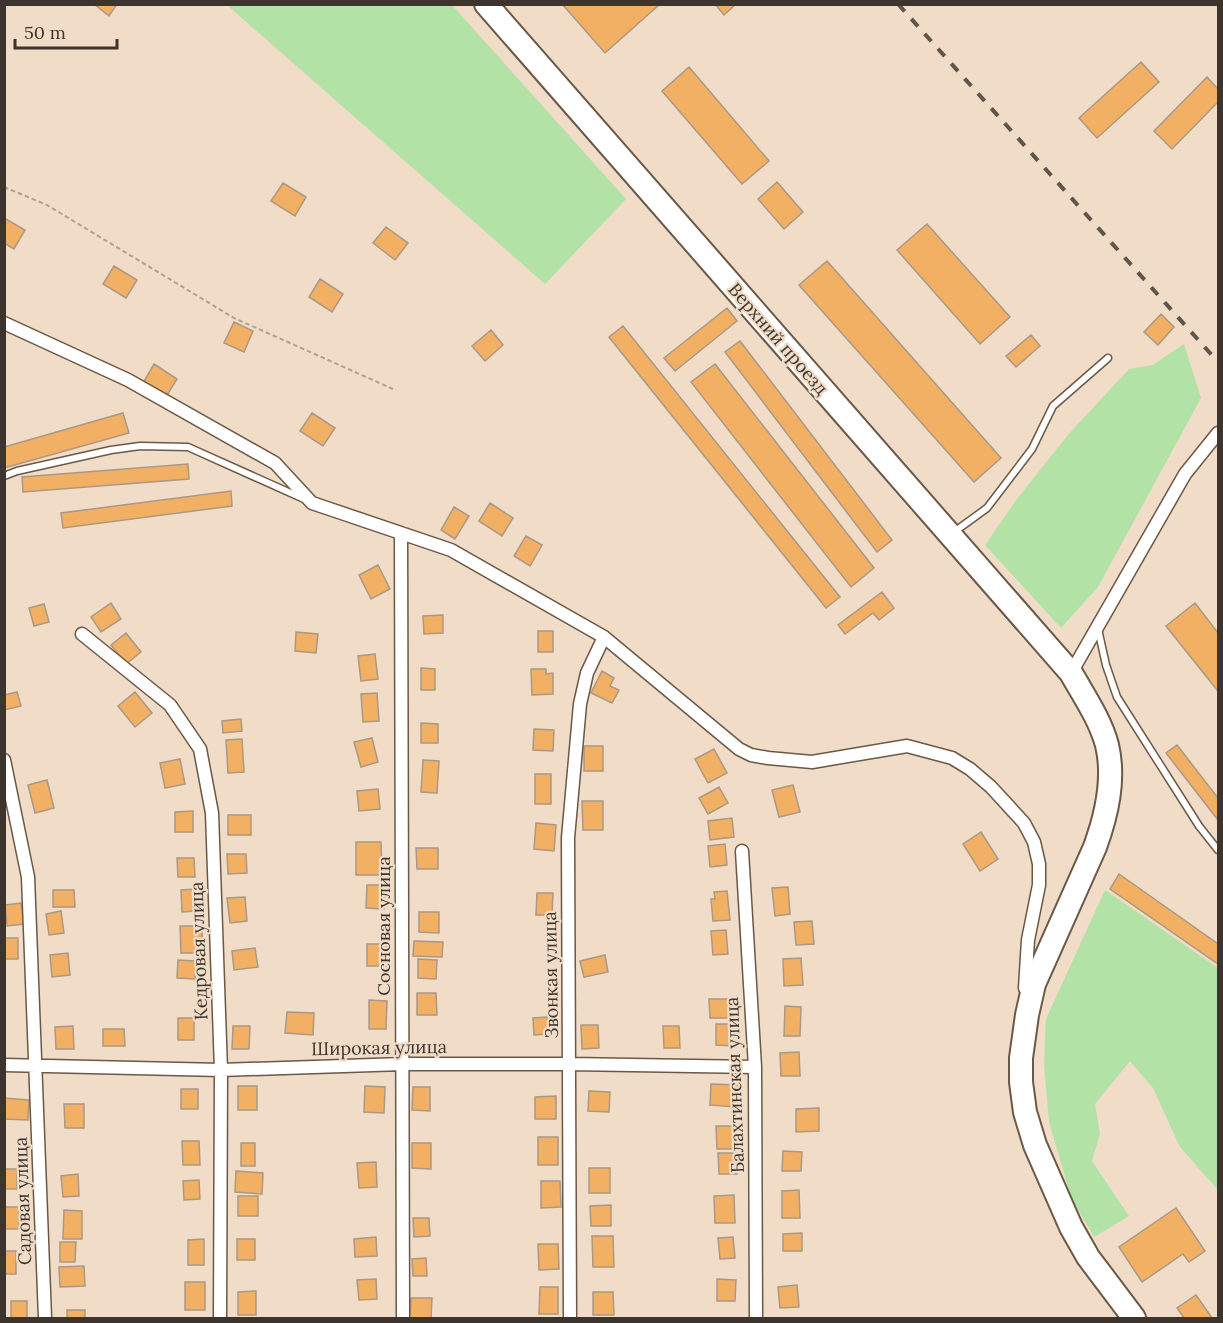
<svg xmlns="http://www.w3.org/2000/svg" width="1223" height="1323" font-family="Lora,serif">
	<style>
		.green { fill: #b2e2a6 }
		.building { fill: #f2b064; stroke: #ab9885; stroke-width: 1.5 }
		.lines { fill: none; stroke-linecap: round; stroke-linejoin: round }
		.lane-casing { stroke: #6a5946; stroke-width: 9 }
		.street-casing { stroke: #6a5946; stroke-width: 15 }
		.highway-casing { stroke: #6a5946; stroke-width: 26 }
		.path { stroke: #b1a191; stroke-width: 2; stroke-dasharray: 4.5 3; stroke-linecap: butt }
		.lane { stroke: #fff; stroke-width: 6 }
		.street { stroke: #fff; stroke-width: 12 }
		.highway { stroke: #fff; stroke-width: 22 }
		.rail { stroke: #5f554b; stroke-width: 4; stroke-dasharray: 10 10; stroke-linecap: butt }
		.labels { text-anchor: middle; stroke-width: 4.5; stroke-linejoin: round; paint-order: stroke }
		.street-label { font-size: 18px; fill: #3d352d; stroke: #f0dcc7 }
	</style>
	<rect width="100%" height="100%" fill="#f0dcc7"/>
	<path class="green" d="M227,5H452L626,199L545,284Z
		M1184,344L1201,398L1098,587L1061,628L985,545L1017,499L1067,436L1129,369L1153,365Z
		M1105,890L1218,968V1190L1180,1147L1153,1088L1130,1061L1095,1104L1100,1134L1092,1161L1129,1216L1094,1237L1071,1197L1049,1122L1044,1063L1046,1019Z"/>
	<path class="building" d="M94,4H117L109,16Z
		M562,4H660L605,53Z
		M715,4H736L724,15Z
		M1141,62L1159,82L1097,138L1079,118Z
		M689,67L769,161L742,184L662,91Z
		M1207,77L1218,89V102L1172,149L1154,131Z
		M777,182L803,212L784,229L758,199Z
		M283,183L306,197L295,216L271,201Z
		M4,218L25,230L14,249L4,243Z
		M927,224L1010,317L980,344L897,250Z
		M386,227L408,243L395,260L373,243Z
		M827,261L1001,458L974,482L799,285Z
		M114,266L137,280L126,298L103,284Z
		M320,279L343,294L332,312L309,297Z
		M727,308L737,321L675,371L664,358Z
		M1161,314L1174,327L1158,345L1144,332Z
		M234,322L253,331L244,352L224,343Z
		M623,326L840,597L826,608L609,337Z
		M491,330L503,345L485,361L472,346Z
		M1031,335L1040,346L1016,367L1006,356Z
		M740,341L892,540L877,552L725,352Z
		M154,364L177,379L166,397L143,383Z
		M715,364L874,568L851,587L691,382Z
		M123,413L129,433L4,468V447Z
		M312,413L335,428L323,446L300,431Z
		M188,464L189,479L23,492L22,477Z
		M231,491L232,506L63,528L61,513Z
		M490,503L513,518L502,536L479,521Z
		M454,507L469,516L455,539L441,530Z
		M526,536L542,545L530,566L514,556Z
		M378,565L390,589L371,599L359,575Z
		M882,592L894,608L879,620L873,613L845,634L838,625Z
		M111,603L121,619L101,632L91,617Z
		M1195,603L1218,633V691L1166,626Z
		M44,604L49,622L34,626L29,608Z
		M443,615V633L424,634L423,616Z
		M538,631H553V652H538Z
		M296,632L318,634L316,653L295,651Z
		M126,633L141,652L126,664L111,645Z
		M375,654L378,679L361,681L358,656Z
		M421,668L435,669V690H421Z
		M531,669H546V674L553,673V694L532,695Z
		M602,671L614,678L610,686L619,690L612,703L591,693Z
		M17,692L21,706L4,710V695Z
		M135,692L152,713L135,727L118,706Z
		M377,693L379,721L363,722L361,694Z
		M241,719L242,731L223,733L222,721Z
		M421,723L438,724V743H421Z
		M534,729L554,730L553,751L533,750Z
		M372,738L378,762L361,767L354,742Z
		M242,739L244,772L228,773L226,740Z
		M1177,745L1218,798V820L1166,753Z
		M584,746H603V771H584Z
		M714,749L727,773L708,783L695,759Z
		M180,759L185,784L165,788L160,763Z
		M423,760L439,761L437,793L421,792Z
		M535,774H551V804H535Z
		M47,780L54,808L35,813L28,785Z
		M793,785L800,812L779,817L772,790Z
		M719,787L728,803L708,814L699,798Z
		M378,789L380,809L359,811L357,791Z
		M582,801H603V830H583Z
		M193,811V832H175V812Z
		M228,815H251V835H228Z
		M732,818L734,837L710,840L708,821Z
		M536,823L556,825L554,851L534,849Z
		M981,832L998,859L980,871L963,844Z
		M356,842H381L382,875H356Z
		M725,844L727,865L710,867L708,846Z
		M416,848H438V869H417Z
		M227,854H246L247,873L228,874Z
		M177,858H194L195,877H178Z
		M1119,874L1218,944V964L1110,889Z
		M367,885H384V909L366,908Z
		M788,887L790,914L775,916L772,888Z
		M195,889L196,911L182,912L181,890Z
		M53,890H74L75,907H53Z
		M727,891L730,920L713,921L711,899H715L714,892Z
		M537,893H553L552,915H536Z
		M245,897L247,921L230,923L227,898Z
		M21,903L24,924L7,926L5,905Z
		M61,911L64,933L49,935L46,914Z
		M419,912H439V933L419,932Z
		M812,921L814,944L796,945L794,922Z
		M180,926H202V953H181Z
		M726,930L728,954L713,955L711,931Z
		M4,938H18V959H4Z
		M414,941L443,942L442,957L413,956Z
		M367,944H387V966H367Z
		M255,948L258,967L234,970L232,951Z
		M68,953L70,975L52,977L50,955Z
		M605,955L608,972L584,977L580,961Z
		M801,958L803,985L784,986L783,959Z
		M418,959L437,960L436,979L418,978Z
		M178,960L196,961L195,979L177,978Z
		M417,993H436L437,1015H417Z
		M709,999H733L734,1018H710Z
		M369,1000L387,1001L386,1029H369Z
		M785,1006L801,1007L800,1036H784Z
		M287,1012L314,1013L313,1035L285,1033Z
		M547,1017L549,1034L534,1035L533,1018Z
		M178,1018H194V1040H178Z
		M716,1024H734L733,1046L716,1045Z
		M581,1025H598L599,1048L582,1049Z
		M73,1026L74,1049H56L55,1027Z
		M233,1026H250L249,1049H232Z
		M663,1026H679L680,1048H664Z
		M103,1029H124L125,1046H103Z
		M799,1052L800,1076H781L780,1053Z
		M711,1084L738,1085L737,1107L710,1105Z
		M238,1086H257V1110H238Z
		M365,1086L385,1087L384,1113L364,1112Z
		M413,1087H430V1111L412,1110Z
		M181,1089H198V1109H181Z
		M589,1091L610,1092L609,1112L588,1111Z
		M556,1096V1119H535V1097Z
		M4,1098L29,1100L28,1120L4,1119Z
		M64,1104H84V1128H65Z
		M819,1108V1131L796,1132V1109Z
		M716,1126H738L739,1149H717Z
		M538,1137H558V1165H538Z
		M182,1141H199L200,1165H183Z
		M241,1143H255V1166H241Z
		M412,1143H431V1169L412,1168Z
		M783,1151L802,1152L801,1171H782Z
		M718,1153H737V1174H719Z
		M376,1162L377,1187L359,1188L357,1163Z
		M589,1168H610V1193H589Z
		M4,1169H17V1189H4Z
		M236,1171L263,1173L262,1194L235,1192Z
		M78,1174L79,1196L63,1197L61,1176Z
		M199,1180L200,1199L184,1200L183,1181Z
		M541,1181H560L561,1207L541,1208Z
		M799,1190L800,1218H782V1191Z
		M734,1195L735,1223H715L714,1196Z
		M238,1196H258V1216H238Z
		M611,1205V1226H591L590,1206Z
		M4,1207H19V1229H4Z
		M1176,1208L1205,1251L1189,1262L1183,1254L1142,1282L1119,1247Z
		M64,1210L82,1211V1239H63Z
		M413,1218H429L430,1236L414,1237Z
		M802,1233V1251H783V1234Z
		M592,1236H613L614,1267H593Z
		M376,1237L377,1256L355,1257L354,1239Z
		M733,1237L735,1258L720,1259L718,1238Z
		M204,1239V1265H188V1240Z
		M237,1239H255V1260H237Z
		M60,1242H76L75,1262H60Z
		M538,1244H558L559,1269L539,1270Z
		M4,1251H16V1274H4Z
		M426,1258L427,1276H413L412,1259Z
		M84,1266L85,1286L60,1287L59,1267Z
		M376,1279L377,1299L359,1300L357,1280Z
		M717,1279L736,1280L735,1301H717Z
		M185,1282H205V1310H185Z
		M797,1285L799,1307L780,1308L778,1287Z
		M540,1287H558V1314H539Z
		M256,1291V1315H238V1292Z
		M593,1292H613L614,1315H593Z
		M1196,1295L1212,1318H1184L1177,1308Z
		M411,1298H432L431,1318H410Z
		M11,1301H27V1318H11Z
		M67,1310H85V1318H67Z"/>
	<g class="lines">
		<g class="lane-casing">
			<path id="lane" d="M4,476L17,471L111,450L140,446L188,447L304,499
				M954,532L987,508L1032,449L1053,406L1108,358
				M1098,629L1106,665L1117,697L1199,826L1218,850"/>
		</g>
		<g class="street-casing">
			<path id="street" d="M4,323L128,380L275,463L312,503L451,550L604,637L739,749L751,755L768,758L812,762L907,746L952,758L970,769L991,787L1024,823L1034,842L1039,864V885L1028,940L1025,988
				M401,533L403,1318
				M82,634L170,705L200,749L212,813L221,1070L220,1318
				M1071,673L1185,474L1218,433
				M4,760L28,877L45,1318
				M742,851L755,1067L756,1318
				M4,1065L221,1070L403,1064H570L755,1067
				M570,1318L568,838L580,704L587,673L604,637"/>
		</g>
		<g class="highway-casing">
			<path id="highway" d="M486,4L1071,673C1084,696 1100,719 1107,745C1115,779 1107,814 1095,847L1034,984L1027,1015L1021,1058V1082L1025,1112L1035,1145L1071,1227L1088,1257L1134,1318"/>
		</g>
		<path class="path" d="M4,187L47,205L234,318L393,389"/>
		<use href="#lane" class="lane"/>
		<use href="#street" class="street"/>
		<use href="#highway" class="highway"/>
		<path class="rail" d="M898,4L1218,362"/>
	</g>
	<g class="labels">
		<g class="street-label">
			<text transform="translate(778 339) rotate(49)" y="6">Верхний проезд</text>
			<text transform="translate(384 926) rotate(-90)" y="6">Сосновая улица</text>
			<text transform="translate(199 951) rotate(-92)" y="6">Кедровая улица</text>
			<text transform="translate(551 975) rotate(-91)" y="6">Звонкая улица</text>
			<text transform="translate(379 1048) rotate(-1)" y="6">Широкая улица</text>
			<text transform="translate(735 1085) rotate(-92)" y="6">Балахтинская улица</text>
			<text transform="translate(23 1201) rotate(-92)" y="6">Садовая улица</text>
		</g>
	</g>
	<rect width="1223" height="1323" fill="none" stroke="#3d352d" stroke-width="12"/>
	<path d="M15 39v9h102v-9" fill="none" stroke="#3d352d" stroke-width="3"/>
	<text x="24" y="39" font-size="18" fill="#3d352d" stroke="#f0dcc7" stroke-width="4.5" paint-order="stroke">50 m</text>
</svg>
